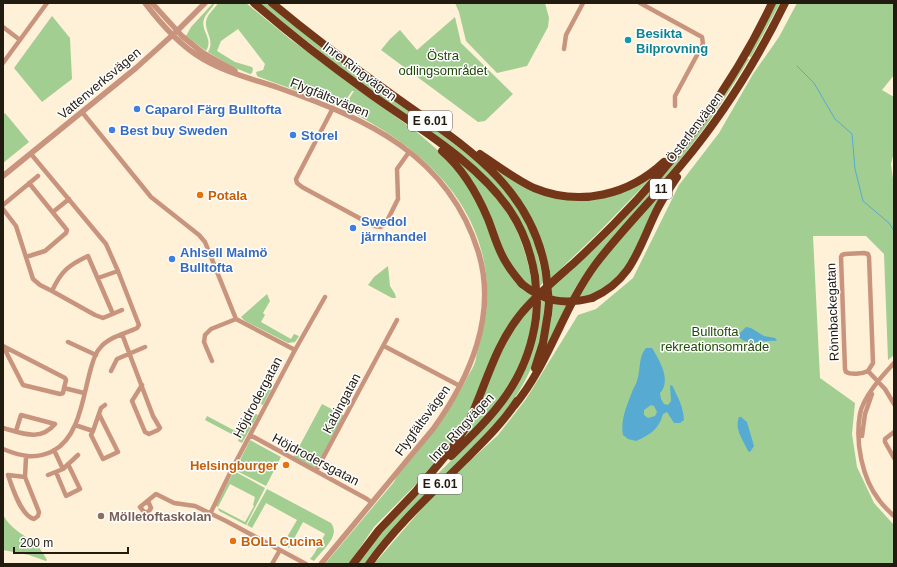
<svg xmlns="http://www.w3.org/2000/svg" width="897" height="567" font-family="Helvetica,sans-serif">
	<style>
		.green { fill: #a2ce91 }
		.water { fill: #57abd2; fill-rule: evenodd }
		.lines { fill: none; stroke-linecap: round; stroke-linejoin: round }
		.stream { stroke: #57abd2; stroke-width: 1 }
		.minor { stroke: #c9947d; stroke-width: 4.5 }
		.tertiary { stroke: #c9947d; stroke-width: 5.5 }
		.motorway { stroke: #733618; stroke-width: 8 }
		.motorway-bridge { stroke: #733618; stroke-width: 8 }
		.culture-dot { fill: #0f9aa8; stroke: #fff; stroke-width: 1.5 }
		.shop-dot { fill: #3f7fe0; stroke: #fff; stroke-width: 1.5 }
		.food-dot { fill: #e8710a; stroke: #fff; stroke-width: 1.5 }
		.education-dot { fill: #8d6e63; stroke: #fff; stroke-width: 1.5 }
		.labels { text-anchor: middle; stroke-width: 3; stroke-linejoin: round; paint-order: stroke }
		.shield { fill: #fff; stroke: #645f58; stroke-width: 1 }
		.shield-label { font-size: 12px; font-weight: bold; fill: #211b10 }
		.culture-label { font-size: 13px; font-weight: bold; fill: #0d838f; stroke: #fff; text-anchor: start }
		.park-label { font-size: 13px; fill: #1f4906; stroke: #fff }
		.street-label { font-size: 13px; fill: #211b10; stroke: #fff }
		.shop-label { font-size: 13px; font-weight: bold; fill: #366cbe; stroke: #fff; text-anchor: start }
		.food-label { font-size: 13px; font-weight: bold; fill: #c56008; stroke: #fff; text-anchor: start }
		.education-label { font-size: 13px; font-weight: bold; fill: #785e54; stroke: #fff; text-anchor: start }
	</style>
	<rect width="100%" height="100%" fill="#fff0d8"/>
	<path class="green" d="M213,3H215C212,8 206,14 204,19C200,31 214,38 206,51L186,36L191,27Z
		M218,3H246L290,39L418,133L448,159L470,187L498,250L533,295L524,305L455,439L432,468L374,527L349,564H325L394,482L397,476C423,445 447,417 466,380C468,375 472,370 474,365C476,361 476,357 477,353C482,336 486,320 487,303C491,207 423,147 343,108L354,91H352L341,107L259,77L257,76L256,72L263,70L265,64L238,29L221,41L217,51L235,62L252,67L253,69L252,73L250,74L233,67L208,52C216,39 202,30 207,18C209,13 215,8 218,3Z
		M258,3H268L479,163L513,199L533,236L544,281L539,288L534,259L498,190Z
		M455,3H545L549,18L548,27L527,66L497,73L466,41L459,12Z
		M775,3H780L751,57L747,56Z
		M797,3H894V75L882,90L894,97V152L891,164L894,186V355L888,360L884,254L866,236H813L820,378L855,403L852,434L857,467L874,503L894,525V564H374L437,491L498,435L526,399L578,315L596,309L633,278L679,185L719,133L753,74L779,37Z
		M52,16L70,38L72,79L42,102L14,68Z
		M455,17L461,43L513,94L485,121L478,122L381,50L390,39L400,30L417,50Z
		M746,58L749,59C724,101 697,141 665,178C630,219 595,251 569,299L551,297V286L624,216Z
		M5,113L29,142L3,163V115Z
		M455,159C502,195 524,229 533,289L513,271Z
		M487,162L525,185L592,198L655,174L596,235L550,279C543,231 523,195 487,162Z
		M670,182L630,263L603,291L577,299L593,271Z
		M388,266L390,286L395,294L396,298H392L368,285L374,277Z
		M267,294L270,301L263,313L265,315L261,322L291,339L294,334L299,336L295,342L288,343L245,321L241,317Z
		M541,298L545,300C546,315 543,331 539,345C526,393 499,420 466,455C447,474 429,493 410,512C394,528 378,545 364,564H357L381,532L474,437L512,393Z
		M551,302L567,304L543,357Z
		M533,304C532,320 530,337 525,352C513,390 483,418 457,447L511,333Z
		M264,384L272,388L263,405L255,401Z
		M322,404L345,416L316,470L293,458Z
		M252,412L258,415L242,443L238,441L239,438L205,420L207,416L241,434Z
		M250,440L281,457L266,486L235,470Z
		M234,471L265,488L246,525L219,511L218,508L245,522L254,506L253,505L255,497L230,484L218,507L216,506Z
		M267,489L331,523C341,536 322,550 314,561L310,559L314,554L325,534L303,522L289,548L283,544L297,520L266,503L252,528L247,525Z
		M3,515C11,529 24,535 36,544C38,545 45,556 47,560L46,561L29,555L3,550Z"/>
	<path class="water" d="M746,327L751,328L764,336L775,338L777,341C764,339 748,348 738,336L739,334Z
		M646,348H652C659,360 672,380 660,393L661,399L664,404L668,405L671,401L670,386L672,385C678,398 683,405 684,420L680,423H674L667,412L663,414C659,429 650,435 636,441L628,439L623,435C620,421 627,405 632,392C633,388 636,385 637,381C641,369 638,357 646,348ZM651,405L654,406L657,412L655,416L648,418L644,415V410Z
		M739,417H741L747,422L754,446L750,452L748,451C743,440 734,429 739,417Z"/>
	<g class="lines">
		<path class="stream" d="M797,66L814,83L835,119L852,134L855,169L863,201L889,223L894,231"/>
		<path class="minor" d="M640,3L702,37L703,44L675,96V106
			M3,27L20,40
			M564,49L566,35L583,3
			M3,63L47,3
			M333,108L296,179L297,183L302,187L374,226L381,227L386,223L398,199L397,169L409,152
			M82,112L151,197L199,235L205,242L236,319L295,350
			M3,205L38,176
			M3,209L16,226L33,279L40,285L52,291L95,315L103,318L122,310
			M53,212L69,199
			M26,257L45,251L66,233L67,230L29,183
			M98,278L118,271
			M52,291C61,271 69,265 88,256L113,314
			M122,334L153,416L160,428L158,430L149,434L145,432L132,401L142,385
			M68,342L96,355
			M384,346L460,386
			M212,361L204,342L205,335L211,329L236,319
			M894,363C882,376 863,397 860,414C855,442 862,478 879,500C883,506 889,511 894,516
			M111,371L117,359L145,347
			M868,371C862,374 851,375 846,372L845,369L841,257L842,255L845,254L864,253L868,254L869,257L873,363L868,371L885,389L894,404
			M64,388L63,393L60,394L23,385L3,346L65,378L66,380L64,388L84,393
			M75,425L93,431L101,408L105,405
			M3,428C22,433 40,442 55,424L21,415L16,431
			M93,431L91,435L103,459L118,452L99,414
			M894,432L885,439V442L894,458
			M250,435L367,499L372,503
			M862,436L865,414L872,394
			M3,449C20,456 35,460 53,451C80,437 83,395 91,368C93,361 95,353 100,348C108,337 125,334 137,328L139,325L118,271L106,244L31,154
			M54,450L63,469
			M316,471L397,320
			M56,472L66,496L80,489L68,464
			M48,475L63,469L78,455
			M25,477L39,512L38,516L34,519C21,516 12,487 8,475L25,477L26,457
			M148,501L151,508L149,511L145,513L140,507L156,494L174,503L195,506L226,521L306,564
			M210,514L232,469L295,350L325,297
			M272,564L280,550"/>
		<path class="tertiary" d="M145,3C161,24 180,46 203,59C227,73 253,79 279,88C367,119 448,155 478,251C498,314 470,378 433,429L321,564
			M152,3L182,36L203,53L235,71
			M3,176L136,68L177,31L205,3"/>
		<path class="motorway" d="M254,3C291,35 330,65 369,93C416,127 476,161 509,209C523,229 531,253 535,277
			M272,3C308,33 345,61 383,88C452,139 531,179 546,273
			M442,151C463,169 477,193 488,219C494,234 498,251 507,264C511,271 517,278 522,284
			M480,154C498,166 515,179 534,188C580,207 629,195 664,162
			M592,298C631,281 638,250 655,214C661,201 669,189 677,177
			M535,368L543,343L548,313
			M514,406C550,362 562,310 595,265C622,229 654,198 682,164C723,115 757,60 785,3
			M451,456C494,414 528,381 536,317
			M417,490C435,467 457,446 470,419C486,384 495,346 520,315C536,295 556,279 575,262C588,250 600,238 612,226C676,161 733,86 772,3
			M353,564L379,530L420,487
			M369,564C396,526 431,494 464,461C483,442 502,424 517,401"/>
		<path class="motorway-bridge" d="M546,273L549,303L548,313
			M535,277L537,303L536,317
			M522,284C544,302 565,305 592,298"/>
	</g>
	<circle class="culture-dot" cx="628" cy="40" r="4"/>
	<g class="shop-dot">
		<circle cx="137" cy="109" r="4"/>
		<circle cx="112" cy="130" r="4"/>
		<circle cx="293" cy="135" r="4"/>
		<circle cx="353" cy="228" r="4"/>
		<circle cx="172" cy="259" r="4"/>
	</g>
	<g class="food-dot">
		<circle cx="200" cy="195" r="4"/>
		<circle cx="286" cy="465" r="4"/>
		<circle cx="233" cy="541" r="4"/>
	</g>
	<circle class="education-dot" cx="101" cy="516" r="4"/>
	<g class="labels">
		<g class="shield">
			<rect x="408" y="111" width="44" height="20" rx="3"/>
			<rect x="650" y="179" width="22" height="20" rx="3"/>
			<rect x="418" y="474" width="44" height="20" rx="3"/>
		</g>
		<g class="shield-label">
			<text x="430" y="125">E 6.01</text>
			<text x="661" y="193">11</text>
			<text x="440" y="488">E 6.01</text>
		</g>
		<g class="culture-label">
			<text x="636" y="38">Besikta<tspan x="636" dy="15">Bilprovning</tspan></text>
		</g>
		<g class="park-label">
			<text x="443" y="60">Östra<tspan x="443" dy="15">odlingsområdet</tspan></text>
			<text x="715" y="336">Bulltofta<tspan x="715" dy="15">rekreationsområde</tspan></text>
		</g>
		<g class="street-label">
			<text transform="translate(360 71) rotate(37)" y="5">Inre Ringvägen</text>
			<text transform="translate(99 83) rotate(-40)" y="5">Vattenverksvägen</text>
			<text transform="translate(330 97) rotate(22)" y="5">Flygfältsvägen</text>
			<text transform="translate(694 127) rotate(-53)" y="5">Österlenvägen</text>
			<text transform="translate(832 312) rotate(-92)" y="5">Rönnbackegatan</text>
			<text transform="translate(257 397) rotate(-62)" y="5">Höjdrodergatan</text>
			<text transform="translate(341 403) rotate(-62)" y="5">Kabingatan</text>
			<text transform="translate(422 420) rotate(-54)" y="5">Flygfältsvägen</text>
			<text transform="translate(461 427) rotate(-47)" y="5">Inre Ringvägen</text>
			<text transform="translate(316 459) rotate(28)" y="5">Höjdrodersgatan</text>
		</g>
		<g class="shop-label">
			<text x="145" y="114">Caparol Färg Bulltofta</text>
			<text x="120" y="135">Best buy Sweden</text>
			<text x="301" y="140">Storel</text>
			<text x="361" y="226">Swedol<tspan x="361" dy="15">järnhandel</tspan></text>
			<text x="180" y="257">Ahlsell Malmö<tspan x="180" dy="15">Bulltofta</tspan></text>
		</g>
		<g class="food-label">
			<text x="208" y="200">Potala</text>
			<text x="278" y="470" text-anchor="end">Helsingburger</text>
			<text x="241" y="546">BOLL Cucina</text>
		</g>
		<g class="education-label">
			<text x="109" y="521">Mölletoftaskolan</text>
		</g>
	</g>
	<rect width="897" height="567" fill="none" stroke="#211b10" stroke-width="8"/>
	<path d="M14 547v6h114v-6" fill="none" stroke="#211b10" stroke-width="2"/>
	<text x="20" y="547" font-size="12" fill="#211b10" stroke="#ffffff" stroke-width="3" paint-order="stroke">200 m</text>
</svg>
